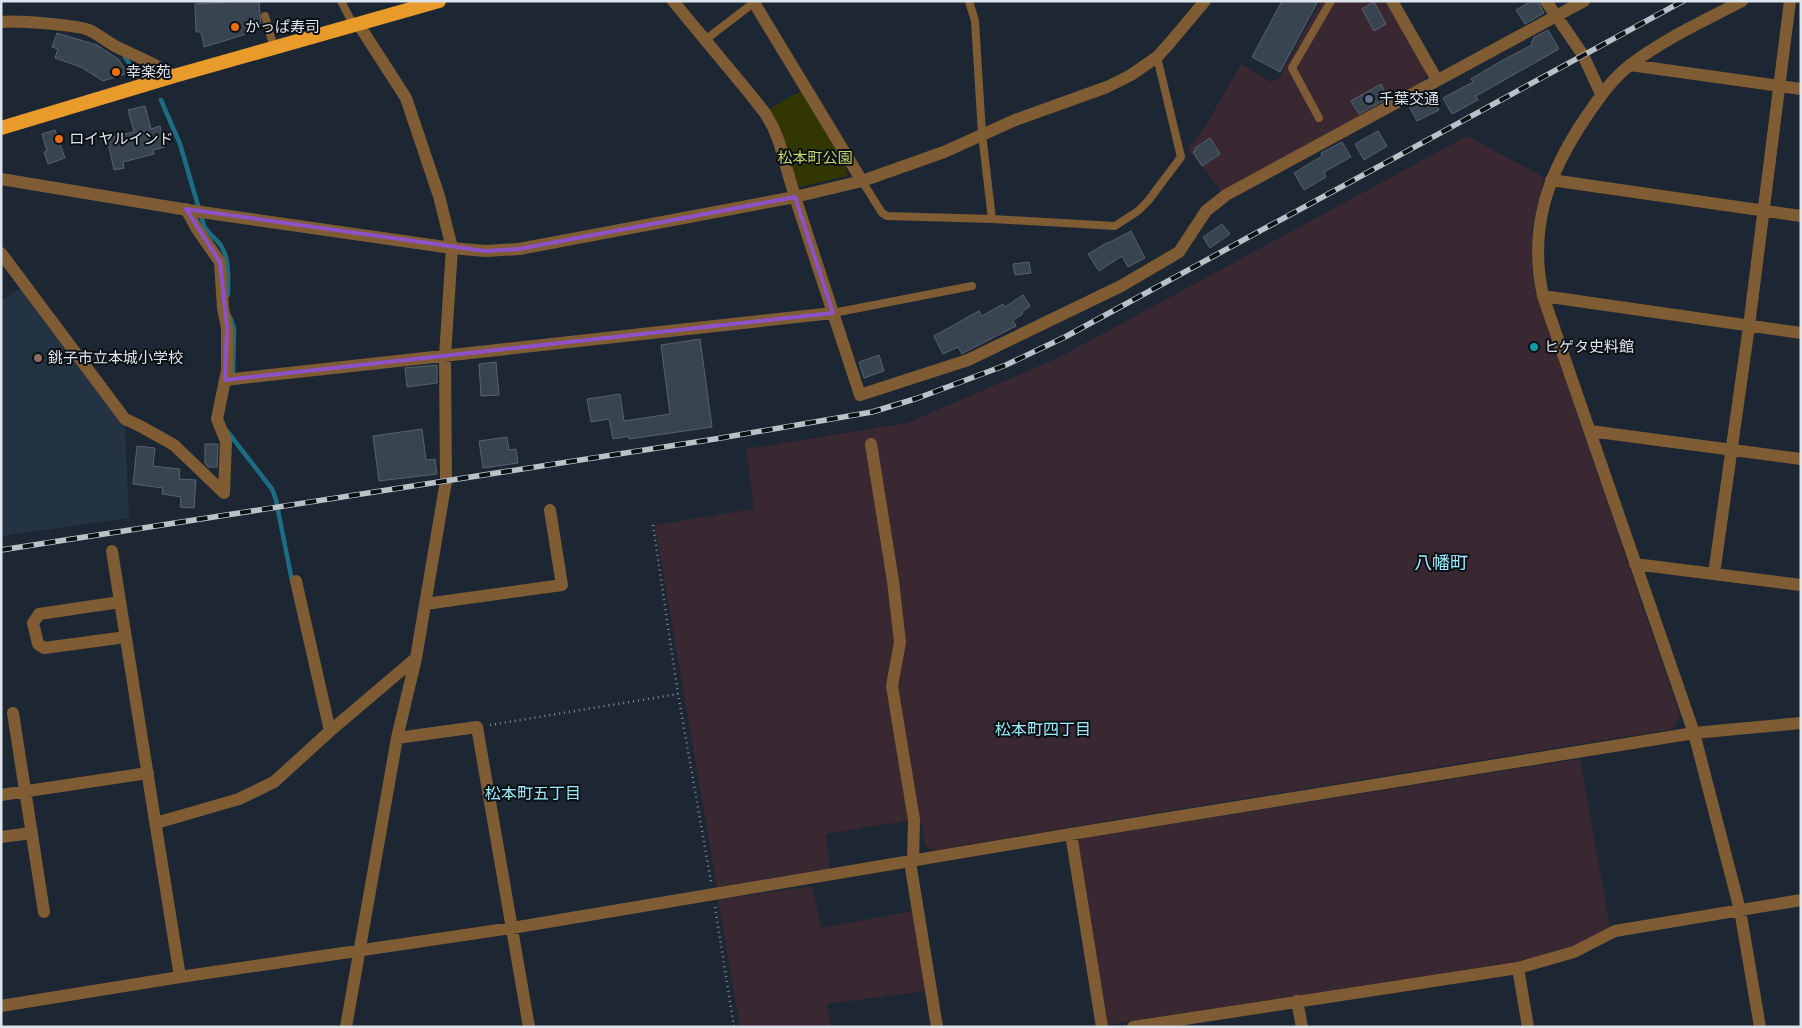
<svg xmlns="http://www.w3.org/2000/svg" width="1802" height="1028" font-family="Arial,'Noto Sans JP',sans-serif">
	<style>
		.industrial { fill: #392831 }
		.built { fill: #243342 }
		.green { fill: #323701 }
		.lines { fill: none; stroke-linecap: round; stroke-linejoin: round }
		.stream { stroke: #1c6d83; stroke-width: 4.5 }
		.building { fill: #394451; stroke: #56626f }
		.path { stroke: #838c95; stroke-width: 2.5; stroke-dasharray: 1 4; stroke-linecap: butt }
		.service { stroke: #7f5c33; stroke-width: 8 }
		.minor { stroke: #7f5c33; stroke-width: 12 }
		.tertiary { stroke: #7f5c33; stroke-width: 12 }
		.trunk { stroke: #e89a2a; stroke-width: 14 }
		.rail-casing { stroke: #bac1c9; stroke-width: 5.5 }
		.rail { stroke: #0b1015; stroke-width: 4; stroke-dasharray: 11; stroke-linecap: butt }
		.marked { fill: none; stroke: #8f51c8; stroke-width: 4; stroke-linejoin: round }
		.food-dot { fill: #e8710a; stroke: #0b1015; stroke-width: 2 }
		.service-dot { fill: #5c6f8a; stroke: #0b1015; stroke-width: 2 }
		.culture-dot { fill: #0f9aa8; stroke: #0b1015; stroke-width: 2 }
		.education-dot { fill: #8d6e63; stroke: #0b1015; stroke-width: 2 }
		.labels { text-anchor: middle; stroke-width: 4; stroke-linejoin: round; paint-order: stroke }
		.poi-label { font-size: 15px; fill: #dde4eb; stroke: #0b1015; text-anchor: start }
		.park-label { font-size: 15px; fill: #c6d46a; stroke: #0b1015 }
		.neighbourhood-label { font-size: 16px; fill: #9ceafb; stroke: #0b1015 }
		.quarter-label { font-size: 18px; fill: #9ceafb; stroke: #0b1015 }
	</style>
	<rect width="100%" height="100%" fill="#1d2733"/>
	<path class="industrial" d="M1321,1H1385L1426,71L1425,79L1421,83L1222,192L1188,149L1205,127L1241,64L1271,82L1279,78Z
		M1467,136L1544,177L1532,229V271L1535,290L1680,716L1672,729L1070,827L932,851L925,844L922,823L906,821L826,834L830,869L717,887L655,525L754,509L746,449L907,423L1058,358Z
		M1580,759L1610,928L1570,948L1541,959L1107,1025L1077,839Z
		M812,886L821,928L913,911L925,991L827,1004L831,1027H740L718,900Z"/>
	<path class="built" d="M21,288L125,425L129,518L1,536V301Z"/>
	<path class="green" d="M801,91L844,159L847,176L799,187L783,140L768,110Z"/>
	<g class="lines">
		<path class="stream" d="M125,57L134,71
			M161,100L180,144L204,226C208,233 215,238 220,244C230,258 228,278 228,295
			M230,317L234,328L233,372L231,378
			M227,431L272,489L276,500L292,581"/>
	</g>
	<path class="building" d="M242,1H259L261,26L243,35L204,47L201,32H196L195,4Z
		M1282,1H1318L1280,72L1252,57Z
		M1531,1H1538L1544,13L1525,24L1516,10Z
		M1374,2L1386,24L1374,31L1362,9Z
		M1548,30L1559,49L1476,96L1478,100L1452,114L1443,98L1473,82L1471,79L1503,60L1532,45L1531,42L1534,40L1533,38Z
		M57,33L97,45L118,59L128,73L103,81L81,67L55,58L58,49L52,47Z
		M1381,84L1388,98L1359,114L1351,101Z
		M1431,95L1439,110L1417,121L1409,106Z
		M145,106L151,129L160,126L165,147L153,150L154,154L123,162L124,168L114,170L107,138L134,132L128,110Z
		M55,130L65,158L48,164L44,152L47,151L42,134Z
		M1378,131L1387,146L1364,160L1355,144Z
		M1210,138L1220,154L1202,166L1193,152L1196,150L1195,148Z
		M1342,142L1351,157L1324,172L1326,177L1304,190L1294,173L1322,156L1321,153Z
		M1222,224L1230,234L1210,248L1203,237Z
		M1131,231L1145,258L1128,267L1122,256L1099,271L1088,254L1108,242V243Z
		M1029,262L1031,273L1015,275L1013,264Z
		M1023,295L1030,306L1022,312L1023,314L1013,320L1016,326L965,352L962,354L958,347L943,354L934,336L979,311L982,316L1003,304L1005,307Z
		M700,339L712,427L629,439V436L613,439L609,419L591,422L587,399L620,394L624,421L670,414L661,345Z
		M879,355L884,371L864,378L859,362Z
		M496,362L499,395L481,396L479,364Z
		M437,365V383L407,387L405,368Z
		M422,429L426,460L435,459L437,474L379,481L373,436Z
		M507,437L509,450L516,449L518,463L483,468L479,441Z
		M205,444H218L217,467H208L205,463Z
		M137,446L155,448L153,466L180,469L179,479L196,480L194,508L180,507L181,497L162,494L163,488L133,484Z"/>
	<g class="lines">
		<path class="path" d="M653,525L678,694L711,882
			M490,725L678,694
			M715,907L734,1027"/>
		<path class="service" d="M341,1L354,26
			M969,1L975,21L982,134L992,219
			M265,16L274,48
			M705,40L756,1
			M1319,118L1292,68L1331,1
			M862,181L882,213L887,216L992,219L1115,226L1138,211L1148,201L1181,157L1157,57
			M833,313L972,286"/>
		<path class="minor" d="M673,1L750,94L765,113L773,127L779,142L795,197L860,395L968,360L1121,286L1179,252L1206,211L1226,195L1584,1
			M753,1L862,181
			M1392,1L1437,80
			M1546,1L1583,55L1601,94
			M1742,1C1704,21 1664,39 1630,65C1611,80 1599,98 1586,117C1548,173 1528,228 1543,296L1694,733L1740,910L1760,1027
			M1,22C16,20 76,25 89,30C100,35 108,43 119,48C138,57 156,64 174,76
			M1630,65L1801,89
			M1551,180L1801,216
			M1,253L125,419L140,426L174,445L224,493L226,441L217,419L227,370V328L223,308L220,262L197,229L186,209
			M1543,296L1801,333
			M225,380L833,313
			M1590,431L1801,459
			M871,444L893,581L900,642L892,686L914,820L913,862
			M112,551L180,977
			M1635,564L1801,585
			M1714,574L1749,326L1790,1
			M296,581L330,731
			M120,602L39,614L33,623L38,644L44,648L126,637
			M425,604L562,585L550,510
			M13,713L44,912
			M397,738L477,727L529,1027
			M1,795L148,773
			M156,823L239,799L274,782L330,731L416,658
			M1071,834L1102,1027
			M1,837L32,833
			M910,862L937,1027
			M1518,968L1528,1027
			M1297,1001L1302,1027
			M1,1006L180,977L512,928L1071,834L1694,733
			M346,1027L397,738L416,658L446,481L445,356L452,248L439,196L406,98L359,25
			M1133,1027L1518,968L1574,952L1615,931L1801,900"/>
		<path class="tertiary" d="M1,179L194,211L452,248L485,251L519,249L795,197L862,181L944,152L1015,120L1107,87L1131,75L1157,57L1168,45L1205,1
			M1694,733L1801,723"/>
		<path class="trunk" d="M1,128L174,76L439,1"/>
		<g class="rail-casing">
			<path id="rail" d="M1,550L715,439L872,412L918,398L1006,365L1065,337L1683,1"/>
		</g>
		<use href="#rail" class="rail"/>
	</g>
	<path class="marked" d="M795,197L833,313L225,380L227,328L220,262L186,209L485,251L519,249Z"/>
	<g class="food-dot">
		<circle cx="235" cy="27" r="5"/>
		<circle cx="116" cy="72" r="5"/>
		<circle cx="59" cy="139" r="5"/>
	</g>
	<circle class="service-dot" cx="1369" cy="99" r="5"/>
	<circle class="culture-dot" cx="1534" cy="347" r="5"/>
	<circle class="education-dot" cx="38" cy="358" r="5"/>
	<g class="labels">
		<g class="poi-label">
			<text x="245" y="32">かっぱ寿司</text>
			<text x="126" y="77">幸楽苑</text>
			<text x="1379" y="104">千葉交通</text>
			<text x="69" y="144">ロイヤルインド</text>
			<text x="1544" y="352">ヒゲタ史料館</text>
			<text x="48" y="363">銚子市立本城小学校</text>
		</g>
		<g class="park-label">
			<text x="815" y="163">松本町公園</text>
		</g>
		<g class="neighbourhood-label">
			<text x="1043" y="735">松本町四丁目</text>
			<text x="533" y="799">松本町五丁目</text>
		</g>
		<g class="quarter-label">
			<text x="1441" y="569">八幡町</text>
		</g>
	</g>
	<rect width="1802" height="1028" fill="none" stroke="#dde4eb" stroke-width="5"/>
</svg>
